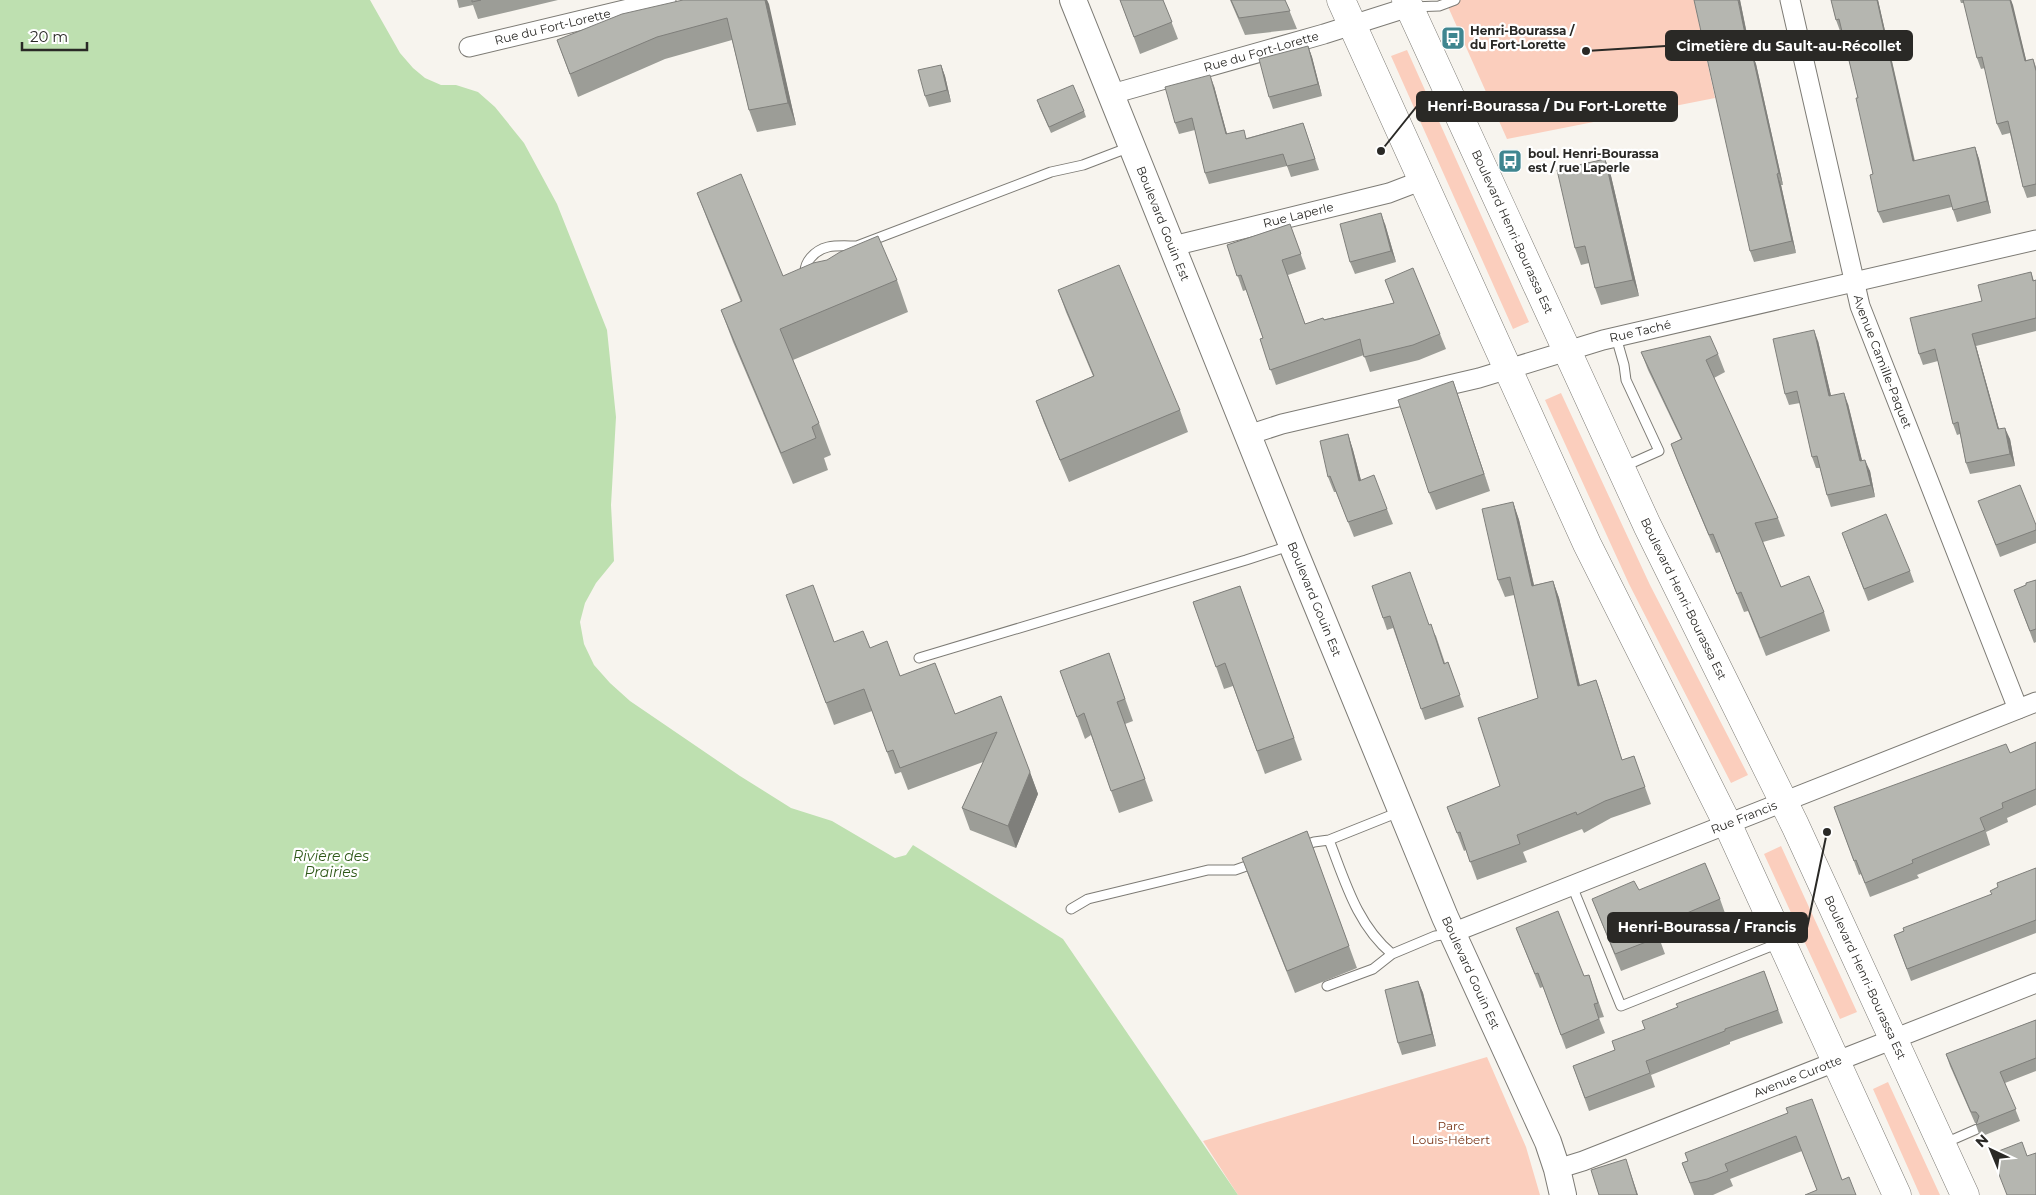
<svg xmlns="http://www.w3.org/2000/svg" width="2036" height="1195" font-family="Montserrat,sans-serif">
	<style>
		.green { fill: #fbcebd }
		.water { fill: #bee0b0 }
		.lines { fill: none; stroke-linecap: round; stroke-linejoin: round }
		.lane-casing { stroke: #7d7b75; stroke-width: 11 }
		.street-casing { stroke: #7d7b75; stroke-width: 21 }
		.secondary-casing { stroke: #7d7b75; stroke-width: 28 }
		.primary-casing { stroke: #7d7b75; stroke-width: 29 }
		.lane { stroke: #fff; stroke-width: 9 }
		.street { stroke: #fff; stroke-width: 19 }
		.secondary { stroke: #fff; stroke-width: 26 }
		.primary { stroke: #fff; stroke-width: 28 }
		.wall { fill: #9c9d97 }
		.shaded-wall { fill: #7f7f7b }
		.building { fill: #b5b6b0; stroke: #7f7f7b }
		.labels { text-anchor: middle; stroke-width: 4.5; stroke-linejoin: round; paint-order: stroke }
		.street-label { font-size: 12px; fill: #2a2926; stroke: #fff }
		.poi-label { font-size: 12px; font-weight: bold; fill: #2a2926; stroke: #fff; text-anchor: start }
		.park-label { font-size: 12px; fill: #793516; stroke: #fff }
		.water-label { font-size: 14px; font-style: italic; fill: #2e5818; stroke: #fff }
		.leader { fill: none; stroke: #2a2926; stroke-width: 2 }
		.callout-dot { fill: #2a2926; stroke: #fff; stroke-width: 2 }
		.callout { fill: #2a2926; stroke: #2a2926; stroke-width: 2 }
		.callout-label { font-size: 14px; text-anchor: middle; font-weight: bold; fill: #fff }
	</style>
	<rect width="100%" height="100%" fill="#f7f4ee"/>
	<path class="green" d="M1445,0H1694L1715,98L1507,139Z
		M1407,50L1529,322L1513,329L1391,56Z
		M1561,393L1650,585L1748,775L1731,783L1629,584L1545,400Z
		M1781,846L1857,1012L1840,1019L1764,854Z
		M1487,1057L1526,1147L1540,1195H1238L1203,1141Z
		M1888,1082L1940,1195H1920L1873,1089Z"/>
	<path class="water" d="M0,0H370L400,53L413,68L425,78L441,85H456L478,92L495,107L524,143L557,204L607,330L616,417L611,505L614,561L596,583L585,603L580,622L584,644L594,665L610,683L630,701L740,776L791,808L832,821L895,858L906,855L913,845L1063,939L1238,1195H0Z"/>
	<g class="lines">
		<g class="lane-casing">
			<path id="lane" d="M1412,7L1439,6L1455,0
				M806,276C802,263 815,250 828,247C837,245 848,246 857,246L1051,172L1083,165L1130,147
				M1616,337L1624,365L1626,380L1659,451L1623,467
				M919,658L1246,560L1289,546
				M1399,812L1329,840C1345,881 1357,925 1392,954L1435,936L1450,934
				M1300,847L1314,842L1329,840
				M1572,886L1621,1006L1779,943
				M1071,909L1088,899L1208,870H1235L1255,863
				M1327,986L1373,969L1392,954
				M1945,1143L1977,1129"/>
		</g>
		<g class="street-casing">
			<g id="street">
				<path id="s1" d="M1790,0L1860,306L2018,709"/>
				<path id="s2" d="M469,47L666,0"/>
				<path id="s3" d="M1112,94L1324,34L1409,7"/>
				<path id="s4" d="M1173,246L1389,193L1423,180"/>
				<path id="s5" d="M1248,435L1282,424L1479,378L1603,340L2036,240"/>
				<path id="s6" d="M1452,933L2036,702"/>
				<path id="s7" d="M1557,1169L1583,1161L2036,983"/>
			</g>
		</g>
		<g class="secondary-casing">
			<g id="secondary">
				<path id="s8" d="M1073,0L1292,545L1445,917L1548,1142L1557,1169L1563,1195"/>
			</g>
		</g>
		<g class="primary-casing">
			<g id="primary">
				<path d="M1341,0L1587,544L1728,825L1897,1195"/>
				<path id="s9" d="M1406,0L1647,525L1795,825L1965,1195"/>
			</g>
		</g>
		<use href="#lane" class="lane"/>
		<use href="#street" class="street"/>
		<use href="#secondary" class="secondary"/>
		<use href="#primary" class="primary"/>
	</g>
	<path class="wall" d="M457,0H558L478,19L473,5L459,8Z
		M683,0H767L796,125L757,132L749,110L732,40L665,59L578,97L557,40Z
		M1120,0H1163L1178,39L1140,54Z
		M1230,0H1285L1297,29L1245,35Z
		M1740,0L1751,53L1756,64L1783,185H1781L1796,253L1754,262L1750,251Z
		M1831,0H1878L1915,161L1975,147L1979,159L1991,213L1957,222L1952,207L1883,223L1878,212L1873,174L1858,98L1842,31H1840L1836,20Z
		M1960,0H2011L2026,60L2033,59L2036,67V196L2027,198L2023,187L2010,133L2002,135L1997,124L1985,68L1981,69L1977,58L1964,3H1961Z
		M1308,46L1312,57L1322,96L1273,109L1269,97Z
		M941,65L945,76L951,102L929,107L925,96Z
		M1214,86L1227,134L1247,138L1303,123L1319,170L1291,177L1287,166L1209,184L1205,173L1195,130L1179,134L1175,123Z
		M1039,106L1084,111L1086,117L1051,133Z
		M1605,159L1611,176L1639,296L1601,305L1595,288L1589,263L1581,265L1575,248Z
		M697,193L783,276L897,280L908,312L793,360L819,423L831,455L824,458L828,470L793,484L733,342L721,310L741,302L709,224Z
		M1290,224L1306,269L1288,275L1305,324L1394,303L1385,280L1440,334L1446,349L1419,360L1370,372L1364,355L1276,385L1260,339L1263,338L1246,290L1243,291L1227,245Z
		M1385,224L1396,262L1355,274L1350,262Z
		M2031,272L2034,281L2036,280V331L1976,346L1999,429L2010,439L2015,466L1970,474L1966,463L1960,434L1957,435L1953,424L1938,361L1923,365L1919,354L1982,301Z
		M1058,290L1180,410L1188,432L1069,482L1044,423L1036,401L1093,376L1066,312Z
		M1818,341L1831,396L1848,404L1862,461L1870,471L1875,497L1831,507L1827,495L1820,468H1816L1812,457L1800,403L1789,405L1785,394Z
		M1641,352L1718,354L1725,372L1714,378L1778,518L1785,536L1763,542L1781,587L1824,612L1830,631L1766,656L1748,611L1744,612L1720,552L1716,553L1686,482L1671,444L1681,439L1648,370Z
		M1453,381L1490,491L1436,510L1429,493Z
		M1348,434L1353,450L1361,480L1387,509L1393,524L1354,537L1336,492H1334L1328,477Z
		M1513,502L1519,520L1534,585L1553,581L1559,598L1580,685L1596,680L1622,760L1634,756L1651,804L1611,818L1584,833L1582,829L1523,852L1527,862L1477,880L1466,850L1464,851L1447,807L1500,786L1538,698L1514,595L1505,597L1498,580Z
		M1983,513L2036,525V543L2000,557Z
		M1846,544L1910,571L1914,582L1868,601Z
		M2036,580V642L2034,643L2014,590L2026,585Z
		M1240,586L1302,760L1265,774L1233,686L1224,689L1193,602Z
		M1372,586L1429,625L1436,636L1445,663L1448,662L1464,707L1425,720L1393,628L1387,630Z
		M786,595L834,642L870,648L900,676L955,714L1001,696L1038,794L1016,848L970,830L962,808L983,762L908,790L901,772L895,774L872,711L834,725Z
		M1109,653L1133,721L1125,724L1153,801L1119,813L1091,735L1085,739L1060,671Z
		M2036,742V805L2007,818L2008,822L1986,832L1990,845L1917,875L1919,878L1870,897L1861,874L1859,875L1834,807L2010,753Z
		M1307,831L1357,968L1295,993L1250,880L1242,858Z
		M2036,868V933L1911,981L1894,935L1992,894L1998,887Z
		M1639,890L1720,899L1726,916L1661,943L1665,954L1621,971L1592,899Z
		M1516,928L1584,976L1589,975L1604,1017L1599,1018L1605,1033L1566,1049L1543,987L1540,988Z
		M1764,971L1783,1023L1730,1042V1044L1651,1075L1655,1087L1589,1111L1573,1066L1615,1050L1645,1029L1678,1007Z
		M1418,981L1423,993L1436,1046L1402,1055L1398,1043Z
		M2036,1020V1071L2005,1083L2020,1121L1980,1137L1976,1125L1977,1123H1975L1950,1066L1946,1054Z
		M1788,1113L1842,1180L1817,1190L1802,1151L1730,1179L1733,1186L1713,1195H1694L1682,1163Z"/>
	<path class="shaded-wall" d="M765,0H767L769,4L796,125L788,103Z
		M1738,0H1740L1753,65L1749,53Z
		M1877,0H1878L1917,173L1913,161Z
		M2010,0H2011L2013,5L2029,72L2025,61Z
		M1308,46L1312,57L1322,96L1318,84Z
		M1752,53L1756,64L1783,185L1779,173Z
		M941,65L945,76L951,102L947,90Z
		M1210,75L1214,86L1230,145L1226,134Z
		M1975,147L1979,159L1991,213L1987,201Z
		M1605,159L1611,176L1639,296L1633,280Z
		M1777,174L1781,185L1796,253L1792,241Z
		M1381,213L1385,224L1396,262L1391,251Z
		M1814,330L1818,341L1834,408L1829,396Z
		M1972,334L1976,346L2002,440L1998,429Z
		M1453,381L1459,398L1490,491L1484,474Z
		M1844,393L1848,404L1865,472L1860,461Z
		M2005,428L2010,439L2015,466L2010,454Z
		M1348,434L1353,450L1365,496L1359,481Z
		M1865,460L1870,471L1875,497L1871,485Z
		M1513,502L1519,520L1538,603L1532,586Z
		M1553,581L1559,598L1584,703L1578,686Z
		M1596,680L1602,697L1628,778L1622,760Z
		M1030,772L1038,794L1016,848L1008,826Z
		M1418,981L1423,993L1436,1046L1432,1034Z
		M1626,1159L1638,1195H1637Z"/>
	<path class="building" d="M472,0H481L472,2Z
		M683,0H765L788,103L749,110L727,18L657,37L570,74L557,40L622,14Z
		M1120,0H1163L1172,22L1134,37Z
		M1231,0H1285L1290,11L1239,18Z
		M1694,0H1738L1749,53H1752L1779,173L1777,174L1792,241L1750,251Z
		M1831,0H1877L1913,161L1975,147L1987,201L1953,210L1949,195L1878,212L1870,175L1873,174L1856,98H1858L1839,19L1836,20Z
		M1963,0H2010L2025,61L2033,59L2036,71V184L2023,187L2008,121L1997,124L1982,57L1977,58Z
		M1308,46L1318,84L1269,97L1259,59Z
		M941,65L947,90L925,96L918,70Z
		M1210,75L1226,134L1244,130L1246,139L1303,123L1315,159L1287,166L1283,154L1205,173L1192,118L1175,123L1165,87Z
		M1073,85L1084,111L1049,127L1037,100Z
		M1605,159L1633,280L1595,288L1585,246L1575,248L1557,170Z
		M741,174L783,276L813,263L827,260L840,252L878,236L897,280L780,329L819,423L812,427L816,438L781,453L721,310L742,301L697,193Z
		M1381,213L1391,251L1350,262L1340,224Z
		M1290,224L1301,254L1282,260L1305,324L1323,318L1324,320L1394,303L1385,280L1413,268L1440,334L1413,345L1364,357L1360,339L1270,370L1260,339L1263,338L1241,275L1237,276L1227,245Z
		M1119,265L1180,410L1060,460L1036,401L1094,376L1058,290Z
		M2031,272L2033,281L2036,280V318L1972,334L1998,429L2005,428L2010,454L1966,463L1958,422L1953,424L1935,349L1919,354L1910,318L1982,301L1978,285Z
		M1814,330L1829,396L1844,393L1860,461L1865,460L1871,485L1827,495L1817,456L1812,457L1797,391L1785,394L1773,339Z
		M1710,336L1718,354L1706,360L1778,518L1755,523L1781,587L1809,576L1824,612L1760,638L1741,592L1737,594L1713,534L1709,535L1679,464L1671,444L1682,439L1641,352Z
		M1453,381L1484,474L1429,493L1398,400Z
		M1348,434L1359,481L1374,475L1387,509L1348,522L1330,476L1328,477L1320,441Z
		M2020,485L2036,525V530L1996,545L1978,501Z
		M1513,502L1532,586L1553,581L1578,686L1596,680L1622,760L1634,756L1645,787L1605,801L1577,815L1576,812L1517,835L1520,844L1470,862L1460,832L1457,833L1447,807L1500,786L1478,718L1538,698L1510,577L1498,580L1482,509Z
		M1886,514L1910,571L1864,589L1842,533Z
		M1410,572L1429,625L1431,624L1444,664L1448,662L1460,695L1421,709L1390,616L1383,618L1372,586Z
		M2036,580V629L2030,631L2014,590L2026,585V583Z
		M813,585L834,642L863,631L870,648L887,641L900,676L935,663L955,714L1001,696L1030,772L1008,826L962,808L997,732L900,768L893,750L887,752L864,689L826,703L786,595Z
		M1240,586L1294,738L1257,751L1225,663L1216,667L1193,602Z
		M1109,653L1125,699L1117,702L1145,779L1111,791L1084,713L1077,717L1060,671Z
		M2036,742V789L2002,803L2003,808L1980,818L1985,830L1912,860L1913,863L1865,883L1856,860L1854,861L1834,807L2006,744L2010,753Z
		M1307,831L1349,946L1287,971L1242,858Z
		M1705,863L1720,899L1654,927L1659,937L1615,954L1592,899L1634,881L1639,890Z
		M2036,868V920L1907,969L1894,935L1904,931L1903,928L1992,894L1990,891L1998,887L1997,883Z
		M1558,911L1584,976L1589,975L1598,1003L1594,1004L1599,1019L1561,1035L1538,973L1535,974L1516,928Z
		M1764,971L1778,1010L1725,1029V1031L1646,1061L1650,1073L1585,1098L1573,1066L1615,1050L1612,1041L1645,1029L1642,1021L1678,1007L1676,1004Z
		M1418,981L1432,1034L1398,1043L1385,990Z
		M2036,1020V1058L2000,1072L2016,1109L1976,1125L1979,1116L1976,1112H1971L1946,1054Z
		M1812,1099L1842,1180L1849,1177L1856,1195H1805L1817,1190L1796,1136L1725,1164L1728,1171L1707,1179L1690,1183L1682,1163L1688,1161L1685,1153L1788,1113L1786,1108Z
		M2022,1142L2027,1156L2036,1153V1195H2007L1991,1154Z
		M1626,1159L1637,1195H1599L1591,1170Z"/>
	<defs>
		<g id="bus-square" transform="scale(1.25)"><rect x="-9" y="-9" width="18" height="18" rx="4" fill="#3f8690" stroke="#fff"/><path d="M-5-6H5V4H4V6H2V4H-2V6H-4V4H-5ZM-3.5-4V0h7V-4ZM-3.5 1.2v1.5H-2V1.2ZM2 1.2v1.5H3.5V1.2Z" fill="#fff"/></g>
	</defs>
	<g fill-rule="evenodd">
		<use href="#bus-square" x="1453" y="38"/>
		<use href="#bus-square" x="1510" y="161"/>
	</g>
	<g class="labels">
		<g class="street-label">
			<text dy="4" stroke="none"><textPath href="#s2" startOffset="86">Rue du Fort-Lorette</textPath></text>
			<text dy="4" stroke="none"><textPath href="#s3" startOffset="155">Rue du Fort-Lorette</textPath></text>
			<text dy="4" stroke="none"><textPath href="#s4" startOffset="129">Rue Laperle</textPath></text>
			<text dy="4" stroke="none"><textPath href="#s8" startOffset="241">Boulevard Gouin Est</textPath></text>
			<text dy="4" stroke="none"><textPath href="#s9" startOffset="255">Boulevard Henri-Bourassa Est</textPath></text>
			<text dy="4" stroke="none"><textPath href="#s5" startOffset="406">Rue Taché</textPath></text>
			<text dy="4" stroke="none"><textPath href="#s1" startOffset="374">Avenue Camille-Paquet</textPath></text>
			<text dy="4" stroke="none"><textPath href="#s8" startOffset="646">Boulevard Gouin Est</textPath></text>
			<text dy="4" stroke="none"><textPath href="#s9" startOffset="660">Boulevard Henri-Bourassa Est</textPath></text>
			<text dy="4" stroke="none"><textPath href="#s6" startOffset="314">Rue Francis</textPath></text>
			<text dy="4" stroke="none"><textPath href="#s8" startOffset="1051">Boulevard Gouin Est</textPath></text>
			<text dy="4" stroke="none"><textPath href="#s9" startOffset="1080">Boulevard Henri-Bourassa Est</textPath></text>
			<text dy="4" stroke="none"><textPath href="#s7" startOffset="258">Avenue Curotte</textPath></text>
		</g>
		<g class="poi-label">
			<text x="1470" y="35">Henri-Bourassa /<tspan x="1470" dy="14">du Fort-Lorette</tspan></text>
			<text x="1528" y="158">boul. Henri-Bourassa<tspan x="1528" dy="14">est / rue Laperle</tspan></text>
		</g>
		<g class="park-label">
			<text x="1451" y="1130">Parc<tspan x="1451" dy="14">Louis-Hébert</tspan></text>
		</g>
		<g class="water-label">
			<text x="331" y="861">Rivière des<tspan x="331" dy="16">Prairies</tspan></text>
		</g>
	</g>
	<path class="leader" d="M1586 51L1666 46M1381 151L1417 106M1827 832L1807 928"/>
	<g class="callout-dot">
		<circle cx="1586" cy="51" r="5"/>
		<circle cx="1381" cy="151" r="5"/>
		<circle cx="1827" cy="832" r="5"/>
	</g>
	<g class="callout">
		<rect x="1666" y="31" width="246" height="29" rx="5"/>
		<rect x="1417" y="92" width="260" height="29" rx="5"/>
		<rect x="1608" y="913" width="199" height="29" rx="5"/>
	</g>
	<g class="callout-label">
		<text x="1789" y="51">Cimetière du Sault-au-Récollet</text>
		<text x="1547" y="111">Henri-Bourassa / Du Fort-Lorette</text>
		<text x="1707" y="932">Henri-Bourassa / Francis</text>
	</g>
	<g transform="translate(1991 1150) rotate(316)" stroke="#ffffff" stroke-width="4" paint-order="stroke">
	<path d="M0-4L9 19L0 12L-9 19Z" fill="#2a2926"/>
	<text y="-8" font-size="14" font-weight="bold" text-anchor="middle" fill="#2a2926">N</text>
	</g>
	<path d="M22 42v8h65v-8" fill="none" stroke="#2a2926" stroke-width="2.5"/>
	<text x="30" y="42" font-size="15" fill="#2a2926" stroke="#ffffff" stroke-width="4" paint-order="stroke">20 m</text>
</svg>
